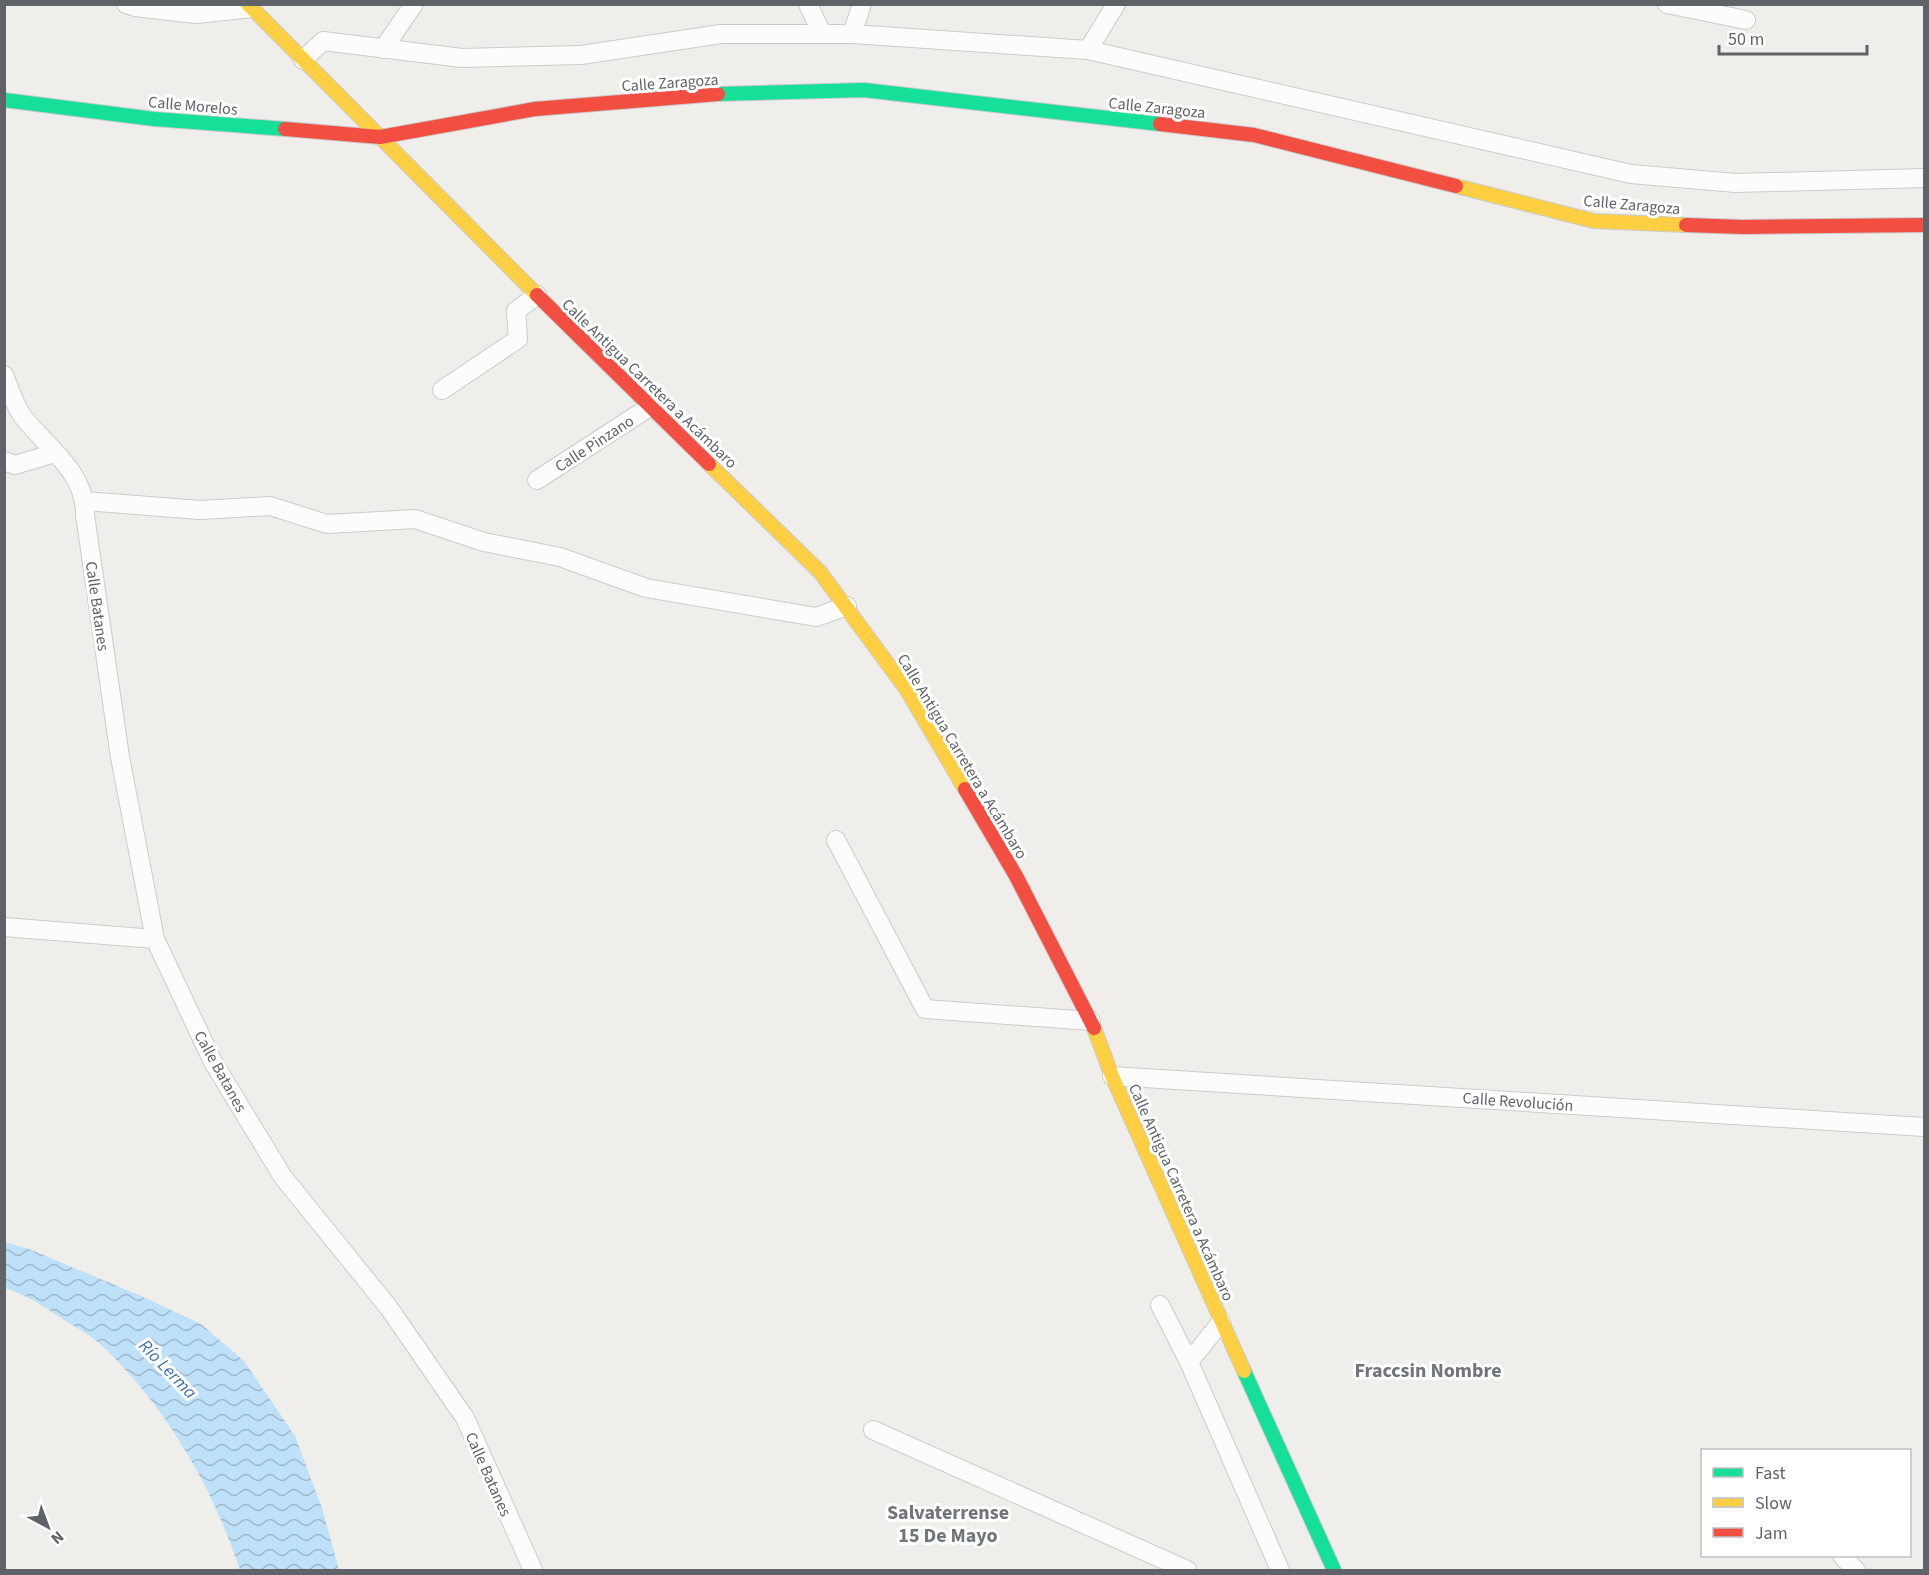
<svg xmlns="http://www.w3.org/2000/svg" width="1929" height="1575" font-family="'Source Sans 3',sans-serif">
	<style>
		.water { fill: url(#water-waves) }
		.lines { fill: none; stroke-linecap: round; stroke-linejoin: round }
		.street-casing { stroke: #cbcccc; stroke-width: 20 }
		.fast-casing { stroke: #cacacb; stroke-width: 16 }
		.slow-casing { stroke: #cacacb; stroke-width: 16 }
		.jam-casing { stroke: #cacacb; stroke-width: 16 }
		.street { stroke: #fdfcfc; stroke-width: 18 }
		.fast { stroke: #16e098; stroke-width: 14 }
		.slow { stroke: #ffcf43; stroke-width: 14 }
		.jam { stroke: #f24e42; stroke-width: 14 }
		.labels { text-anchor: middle; stroke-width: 6; stroke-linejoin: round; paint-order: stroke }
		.street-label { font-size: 16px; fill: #5f6368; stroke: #fff }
		.water-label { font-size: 18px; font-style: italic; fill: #4174aa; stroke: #fff }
		.quarter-label { font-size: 20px; font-weight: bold; fill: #70757a; stroke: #fff }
	</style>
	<defs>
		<pattern id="water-waves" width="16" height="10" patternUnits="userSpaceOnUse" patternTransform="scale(1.5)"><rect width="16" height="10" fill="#bfe0f9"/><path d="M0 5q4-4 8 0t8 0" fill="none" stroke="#9eb9cd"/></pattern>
	</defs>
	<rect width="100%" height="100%" fill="#efeeea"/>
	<path class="water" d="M4,1242L29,1249L141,1296L201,1324L244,1361L295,1436L322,1508L339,1570H240C212,1486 165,1404 99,1343C88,1333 73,1326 61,1318C40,1304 28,1296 5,1288Z"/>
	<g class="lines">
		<g class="street-casing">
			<path id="street" d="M126,4L135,7L196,14L252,8
				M808,4L822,34
				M1667,4L1746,20
				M852,34L862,4
				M383,49L414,4
				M1088,50L1116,4
				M303,60L323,41L462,58L581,55L721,34H852L1088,50L1631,174L1736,183L1924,178
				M4,375C10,389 15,407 24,418C48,448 86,473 85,515L120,757L155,939L213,1062L283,1177L389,1308L465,1418L533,1570
				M442,390L518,339L516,311L537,295
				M4,461L15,465L55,453
				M537,480L651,406
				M85,501L200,510L270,506L327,524L415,519L484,542L560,557L646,588L816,617L847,606
				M836,840L925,1009L1091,1021
				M4,927L155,939
				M1112,1076L1924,1127
				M1160,1305L1189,1362L1280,1570
				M1189,1362L1221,1322
				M873,1430L1187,1570
				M1842,1556L1856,1570"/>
		</g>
		<g class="fast-casing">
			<path id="fast" d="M718,94L864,90L1160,124
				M4,100L154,119L285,129
				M1244,1371L1334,1570"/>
		</g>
		<g class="slow-casing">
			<path id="slow" d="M248,4L537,295
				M1456,186L1594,221L1686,225
				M709,464L820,572L907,690L965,789
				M1094,1028L1112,1076L1244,1371"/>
		</g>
		<g class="jam-casing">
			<path id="jam" d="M1160,124L1254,135L1456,186
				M285,129L380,137L535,109L718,94
				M1686,225L1743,227L1924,225
				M537,295L709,464
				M965,789L1016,876L1094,1028"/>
		</g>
		<use href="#street" class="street"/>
		<use href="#fast" class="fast"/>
		<use href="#slow" class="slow"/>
		<use href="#jam" class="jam"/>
	</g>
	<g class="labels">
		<g class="street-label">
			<text transform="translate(670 82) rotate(-4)" y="6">Calle Zaragoza</text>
			<text transform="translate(193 105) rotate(5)" y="6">Calle Morelos</text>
			<text transform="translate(1157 107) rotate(6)" y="6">Calle Zaragoza</text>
			<text transform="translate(1632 204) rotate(5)" y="6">Calle Zaragoza</text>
			<text transform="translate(650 383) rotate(44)" y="6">Calle Antigua Carretera a Acámbaro</text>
			<text transform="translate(594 443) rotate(-33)" y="6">Calle Pinzano</text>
			<text transform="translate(98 606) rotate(82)" y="6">Calle Batanes</text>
			<text transform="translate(963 756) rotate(59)" y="6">Calle Antigua Carretera a Acámbaro</text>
			<text transform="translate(221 1071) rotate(61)" y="6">Calle Batanes</text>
			<text transform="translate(1518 1101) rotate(4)" y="6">Calle Revolución</text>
			<text transform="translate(1182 1192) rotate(66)" y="6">Calle Antigua Carretera a Acámbaro</text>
			<text transform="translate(489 1474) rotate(66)" y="6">Calle Batanes</text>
		</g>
		<g class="water-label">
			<text transform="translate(168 1369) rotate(46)" y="6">Río Lerma</text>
		</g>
		<g class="quarter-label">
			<text x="1428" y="1377">Fraccsin Nombre</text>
			<text x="948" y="1519">Salvaterrense<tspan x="948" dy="23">15 De Mayo</tspan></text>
		</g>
	</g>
	<rect width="1929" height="1575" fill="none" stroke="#5f6368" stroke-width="12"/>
	<rect x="1701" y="1449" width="210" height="108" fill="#ffffff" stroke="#bfc1c3" stroke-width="1.5"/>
	<rect x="1713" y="1468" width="30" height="9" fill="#16e098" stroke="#bfc1c3" stroke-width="1.5"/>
	<text x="1755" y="1479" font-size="18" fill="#5f6368">Fast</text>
	<rect x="1713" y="1498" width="30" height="9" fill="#ffcf43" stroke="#bfc1c3" stroke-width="1.5"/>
	<text x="1755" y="1509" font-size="18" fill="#5f6368">Slow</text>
	<rect x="1713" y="1528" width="30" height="9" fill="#f24e42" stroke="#bfc1c3" stroke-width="1.5"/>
	<text x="1755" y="1539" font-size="18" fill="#5f6368">Jam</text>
	<g transform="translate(48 1527) rotate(139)" stroke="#ffffff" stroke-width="4.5" paint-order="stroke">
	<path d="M0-4.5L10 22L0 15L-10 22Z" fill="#5f6368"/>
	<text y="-9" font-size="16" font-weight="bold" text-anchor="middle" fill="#5f6368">N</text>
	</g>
	<path d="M1719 45v9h148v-9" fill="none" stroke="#5f6368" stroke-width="3"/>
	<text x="1728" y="45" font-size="18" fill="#5f6368" stroke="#ffffff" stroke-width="4.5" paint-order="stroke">50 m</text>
</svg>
